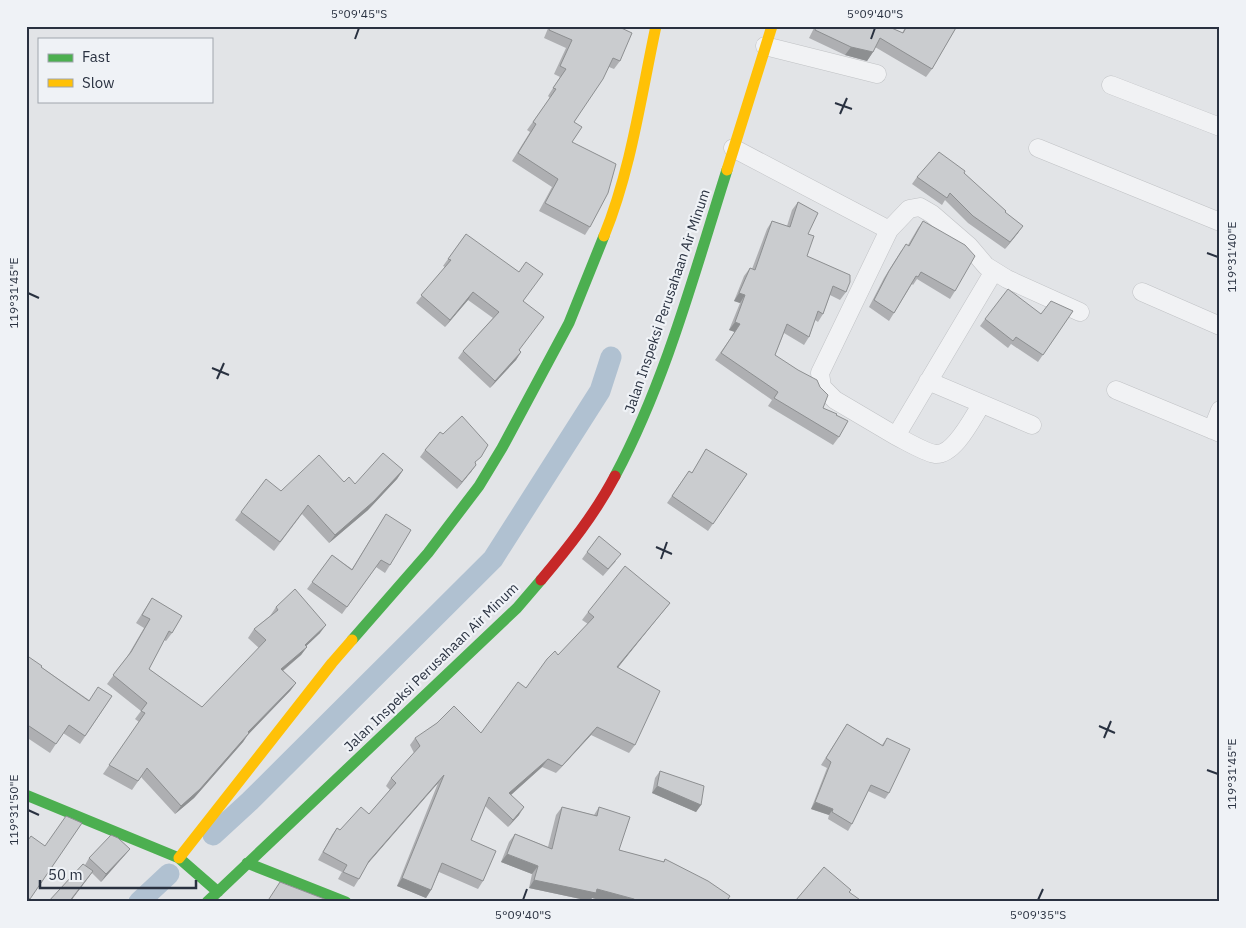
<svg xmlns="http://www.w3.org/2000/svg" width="1246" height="928" font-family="'IBM Plex Sans',sans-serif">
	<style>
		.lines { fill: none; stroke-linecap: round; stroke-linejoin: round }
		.canal { stroke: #b0c1d1; stroke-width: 21 }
		.street-casing { stroke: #c0c2c5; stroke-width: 19 }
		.street { stroke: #f1f2f4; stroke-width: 18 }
		.fast { stroke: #4caf50; stroke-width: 11 }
		.slow { stroke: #ffc107; stroke-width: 11 }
		.jam { stroke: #c62828; stroke-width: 11 }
		.wall { fill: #aeafb2 }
		.shaded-wall { fill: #8d8f91 }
		.building { fill: #cacccf; stroke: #8d8f91 }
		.ticks { fill: none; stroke: #293140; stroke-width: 2 }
		.labels { text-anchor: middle; stroke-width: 4.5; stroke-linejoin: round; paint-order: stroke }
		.street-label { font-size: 14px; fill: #293140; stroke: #eff2f6 }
		.neatline { fill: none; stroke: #293140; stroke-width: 2 }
		.ticks-label { font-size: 12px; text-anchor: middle; fill: #293140 }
	</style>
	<rect width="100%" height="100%" fill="#e2e4e7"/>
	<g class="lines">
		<path class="canal" d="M213,835L250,801L493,559L600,391L611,357
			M139,902L169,874"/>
		<g class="street-casing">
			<path id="street" d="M765,46L877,74
				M1111,85L1220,127
				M733,148L889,230
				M1038,148L1220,222
				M1142,292L1220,326
				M928,381L1032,425
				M1116,390L1220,433
				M981,405C972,419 954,456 935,454C924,452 906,441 896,436L994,271
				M1212,430L1220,410
				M896,436L835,400L822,387L820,373L889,230L909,209L920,207L932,214L969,246L986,266L1007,279L1080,312"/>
		</g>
		<use href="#street" class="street"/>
		<path class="fast" d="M615,476C666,380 694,274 727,170
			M352,640L428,553L479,486L502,448L569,323L604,236
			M26,795L179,858L218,892
			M247,863L346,902
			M207,902L517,608L541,580"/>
		<path class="slow" d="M727,170L772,26
			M604,236C631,170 641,96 656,26
			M179,858L332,663L352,640"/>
		<path class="jam" d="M541,580C568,548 595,514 615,476"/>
	</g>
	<path class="wall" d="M549,26H617L620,61L614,69L609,67L574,122L572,142L590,227L585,235L539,211L552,187L512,161L530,132L527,130L550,98L548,96L560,77L554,74L566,48L544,38Z
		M815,26H887L902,33L906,26H957L932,69L926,77L875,47L873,52L867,61L845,55L809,38Z
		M964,173L1005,212L1018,233L1005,249L968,223L945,200L942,205L912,184L917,177Z
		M798,202L808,234L807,256L846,292L840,300L830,295L823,314L818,322L815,320L809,337L804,345L784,333L775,355L823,408L836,415L839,437L833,445L768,406L772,400L715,360L735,332L729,330L740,303L734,301L744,276L750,268L752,269L767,229L772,221L787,226L792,210Z
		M923,221L955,291L950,299L917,279L913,285L912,284L889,321L869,307L884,278L901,251L908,245L918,228Z
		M466,234L523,301L519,350L521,352L516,360L490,388L458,358L463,351L493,318L468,300L445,327L416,303L445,267L443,266Z
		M1073,311L1038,362L1011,344L1008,348L980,326L985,319Z
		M443,434L476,465L457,489L420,457L425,450Z
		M706,449L747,474L708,531L667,503L689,471L692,473Z
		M403,470L397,479L368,510L329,543L302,514L274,551L235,520L241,512L281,491L344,482L355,484Z
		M386,514L390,565L385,573L376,567L342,614L307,589L332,555L352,569Z
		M587,552L616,561L603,576L582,559Z
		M152,598L172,633L166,641L164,640L149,669L202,707L259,648L248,638L254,629L270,616L276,607L320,633L306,646L307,647L301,655L283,671L296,683L290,691L249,733L243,742L194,798L175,814L141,777L132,790L103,774L139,722L135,719L141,711L107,684L127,657L144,628L136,623Z
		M670,603L618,667L635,745L629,753L591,735L556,773L542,767L511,795L519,815L508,827L485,806L471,840L483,881L478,889L439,872L431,890L426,898L397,886L438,783L367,864L359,879L354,887L338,879L342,872L318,860L332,835L337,828L340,830L369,814L390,790L386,786L391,778L414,753L410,745L415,738L481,733L558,655L588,624L582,620L588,612Z
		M26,655L41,667L89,700L112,696L80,744L63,733L50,753L26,737Z
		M847,724L882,745L887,738L889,793L885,799L868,791L852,824L848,831L828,819L829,815L811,809L827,768L821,765Z
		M660,771L701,805L696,812L652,793L655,778Z
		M562,807L594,815L599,807L619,850L663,862L665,859L726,902H607L592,898L590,901L529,888L532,874L501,862L509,842L515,834L548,847L556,815Z
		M82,823L27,902H26V843L45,846Z
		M130,849L124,856L101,882L92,873L70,902H48L85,865L89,858Z"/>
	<path class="shaded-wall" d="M851,47L873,52L867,61L845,55Z
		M1023,226L1018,233L1005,249L1010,242Z
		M473,292L468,300L445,327L450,320Z
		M739,293L745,295L740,303L734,301Z
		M735,322L740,324L735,332L729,330Z
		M521,352L516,360L490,388L495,381Z
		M476,465L471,472L457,489L462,482Z
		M403,470L397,479L368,510L329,543L335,535Z
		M670,603L664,610L612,675L617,667Z
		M326,625L320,633L299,653L305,645Z
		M307,647L301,655L275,677L281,669Z
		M296,683L290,691L242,741L248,732Z
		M597,727L591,735L556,773L562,766Z
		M249,733L243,742L194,798L175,814L181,806Z
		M548,759L542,767L504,801L509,793Z
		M444,775L438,783L364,868L369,861Z
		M657,786L701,805L696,812L652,793Z
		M815,802L833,809L829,815L811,809Z
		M524,807L519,815L508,827L513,820Z
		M130,849L124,856L101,882L106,874Z
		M507,854L538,866L532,874L501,862Z
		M93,871L70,902H69Z
		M402,878L431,890L426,898L397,886Z
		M534,880L597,889L634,899L632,902H607L592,898L590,901L529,888Z"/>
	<path class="building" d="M551,26H617L632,33L620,61L613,58L603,79L574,122L582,127L572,142L616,164L608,193L590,227L545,203L558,179L518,153L536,124L533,122L556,89L553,88L566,69L560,66L572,40L549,30Z
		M817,26H887L903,33L907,26H957L932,69L880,38L873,52L851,47L815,30Z
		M939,152L965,171L964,173L1006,211L1005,212L1023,226L1010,242L973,216L950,193L947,198L917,177Z
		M798,202L818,213L808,234L814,236L807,256L850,275V282L846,292L833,286L823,314L818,311L809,337L787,324L775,355L798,370L817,380L820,387L828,395L823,408L837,414L836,415L848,421L839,437L774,398L778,392L721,353L740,324L735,322L745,295L739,293L750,268L755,270L772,221L790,227Z
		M923,221L965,245L975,256L955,291L921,272L918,277L916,276L894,313L874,300L889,271L906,244L909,246Z
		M466,234L519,272L526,262L543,274L523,301L544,317L519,350L521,352L495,381L463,351L499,312L473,292L450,320L421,295L451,260L448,259Z
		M1008,289L1041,314L1051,301L1073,311L1043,355L1016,337L1013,341L985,319Z
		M462,416L488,445L481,457L475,462L476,465L462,482L425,450L440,432L443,434Z
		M706,449L747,474L713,524L672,496L689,471L692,473Z
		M383,453L403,470L374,501L335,535L308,505L280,542L241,512L266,479L281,491L319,455L344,482L349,477L355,484Z
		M386,514L411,530L390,565L381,560L347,607L312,582L332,555L352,570Z
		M599,536L621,554L608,569L587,552Z
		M625,566L670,603L617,667L660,691L635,745L597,727L562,766L548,759L509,793L524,807L513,820L489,797L471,840L496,851L483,881L442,863L431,890L402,878L444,775L369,861L359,879L343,872L347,865L323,852L337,828L340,830L361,807L369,814L396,783L391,778L420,746L415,738L437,723L454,706L481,733L518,682L526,688L547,659L555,651L558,655L594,617L588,612Z
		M295,589L326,625L305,645L307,647L281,669L296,683L248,732L249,733L200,789L181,806L147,768L138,781L109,765L145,713L141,711L147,703L113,675L131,652L150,619L142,615L152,598L182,616L172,633L169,631L149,669L202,707L266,640L254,629L278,610L276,607Z
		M26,655L42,666L41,667L89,701L98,687L112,696L85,736L69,725L56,744L26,724Z
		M847,724L883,746L887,738L910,749L889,793L871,785L852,824L832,812L833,809L815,802L831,762L826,758Z
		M660,771L704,786L701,805L657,786Z
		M562,807L597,816L599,807L630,817L619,850L664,862L665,859L708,881L730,896L726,902H638L634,899L597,889L596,893L534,880L538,866L507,854L515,834L552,849Z
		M66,816L82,823L30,899L26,896V843L31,836L45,846Z
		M111,835L118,838L130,849L106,874L89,858Z
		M83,864L93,871L69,902H48Z
		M824,867L851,890L849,892L863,902H798L796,900Z
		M280,882L327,900L329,902H267Z"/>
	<path class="ticks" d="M355,39L359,28M871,39L875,28M835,103L852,109M840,114L847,98M1207,253L1218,257M28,293L39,298M212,368L229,375M217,379L224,363M656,547L672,554M661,559L667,542M1099,726L1115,733M1104,738L1111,721M1207,770L1218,774M28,810L39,815M523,900L527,889M1038,900L1043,889"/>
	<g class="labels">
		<g class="street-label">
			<text transform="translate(667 301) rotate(-71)" y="5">Jalan Inspeksi Perusahaan Air Minum</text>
			<text transform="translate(431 667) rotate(-44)" y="5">Jalan Inspeksi Perusahaan Air Minum</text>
		</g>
	</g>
	<rect width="1246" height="928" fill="none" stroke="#eff2f6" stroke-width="55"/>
	<rect x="38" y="38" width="175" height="65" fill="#eff2f6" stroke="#a0a5ad"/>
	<rect x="48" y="54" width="25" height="8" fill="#4caf50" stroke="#a0a5ad"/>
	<text x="82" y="62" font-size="15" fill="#293140">Fast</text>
	<rect x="48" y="79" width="25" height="8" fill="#ffc107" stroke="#a0a5ad"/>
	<text x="82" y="88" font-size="15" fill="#293140">Slow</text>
	<path d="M40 880v8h156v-8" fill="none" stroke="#293140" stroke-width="2.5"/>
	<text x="48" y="880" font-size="15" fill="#293140" stroke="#eff2f6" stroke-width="4" paint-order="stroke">50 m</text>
	<rect x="28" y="28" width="1190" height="872" class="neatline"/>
	<g class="ticks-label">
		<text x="359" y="18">5°09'45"S</text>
		<text x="875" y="18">5°09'40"S</text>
		<text transform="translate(1232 257) rotate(-90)" y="4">119°31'40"E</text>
		<text transform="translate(14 293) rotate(-90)" y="4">119°31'45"E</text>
		<text transform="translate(1232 774) rotate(-90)" y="4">119°31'45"E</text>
		<text transform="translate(14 810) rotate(-90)" y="4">119°31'50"E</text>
		<text x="523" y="919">5°09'40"S</text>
		<text x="1038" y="919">5°09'35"S</text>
	</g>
</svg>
